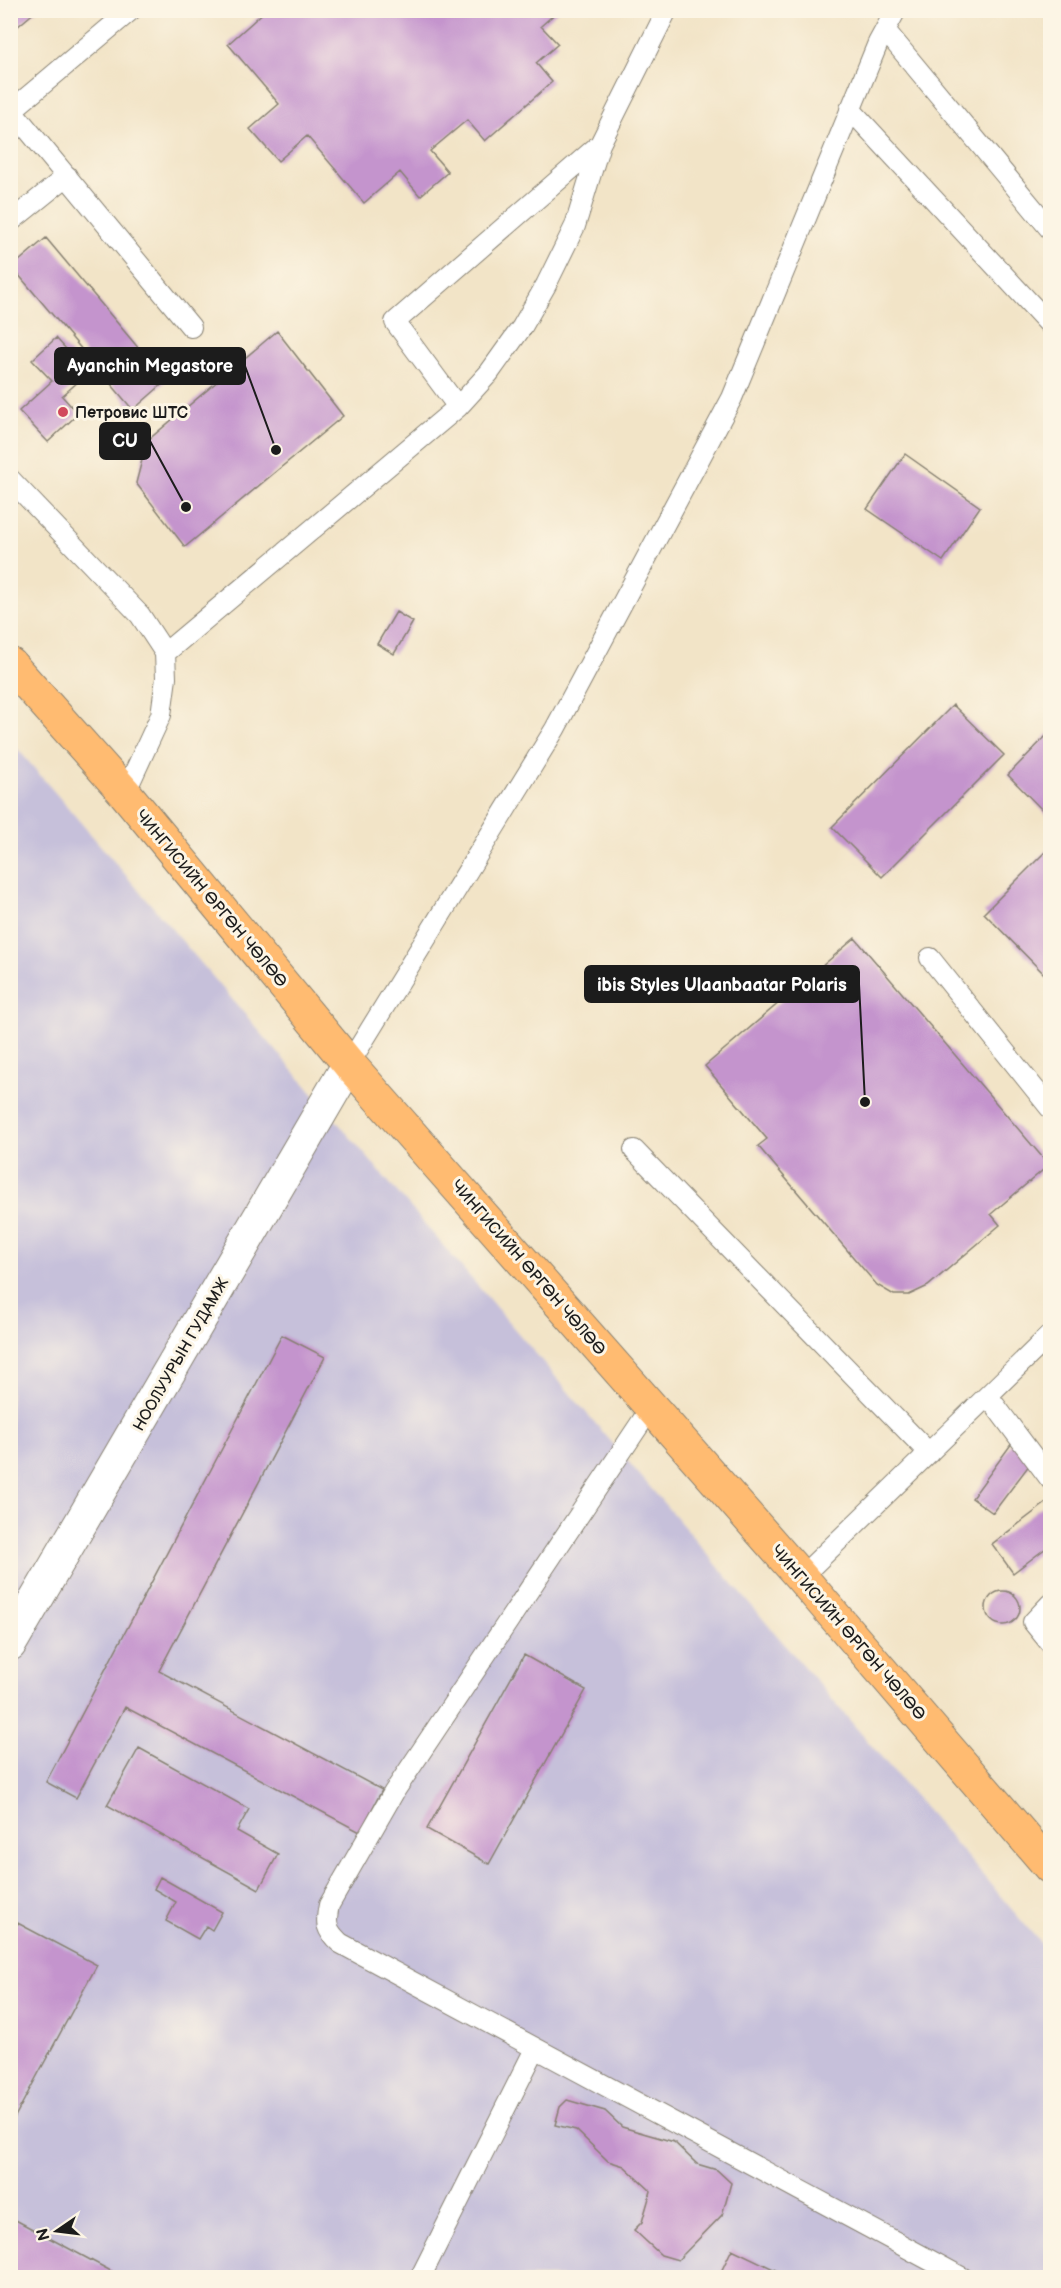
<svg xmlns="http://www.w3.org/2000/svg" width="1061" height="2288" font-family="'Balsamiq Sans',sans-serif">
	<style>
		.industrial { fill: #c6c0da }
		.building { fill: #c494cd }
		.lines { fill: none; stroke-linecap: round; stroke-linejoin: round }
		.service-casing { stroke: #878072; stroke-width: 22 }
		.tertiary-casing { stroke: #878072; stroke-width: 35 }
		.trunk-casing { stroke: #878072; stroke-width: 35 }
		.service { stroke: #fff; stroke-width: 20 }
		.tertiary { stroke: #fff; stroke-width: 33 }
		.trunk { stroke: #ffbb71; stroke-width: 33 }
		.poi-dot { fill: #d1495b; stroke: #fcf5e5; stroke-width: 2 }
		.labels { text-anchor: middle; stroke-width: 6; stroke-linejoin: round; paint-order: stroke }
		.poi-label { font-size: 16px; font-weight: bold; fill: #1c1c1c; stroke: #fcf5e5; text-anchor: start }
		.street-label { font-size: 16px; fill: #1c1c1c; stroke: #fcf5e5 }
		.leader { fill: none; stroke: #1c1c1c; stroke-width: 2 }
		.callout-dot { fill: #1c1c1c; stroke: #fcf5e5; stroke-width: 2 }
		.callout { fill: #1c1c1c; stroke: #1c1c1c; stroke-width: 2 }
		.callout-label { font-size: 18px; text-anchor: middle; font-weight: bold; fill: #fff }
	</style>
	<rect width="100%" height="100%" fill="#fcf5e5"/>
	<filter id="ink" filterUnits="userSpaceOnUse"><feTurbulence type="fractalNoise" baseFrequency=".0167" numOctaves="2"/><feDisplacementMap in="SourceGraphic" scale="12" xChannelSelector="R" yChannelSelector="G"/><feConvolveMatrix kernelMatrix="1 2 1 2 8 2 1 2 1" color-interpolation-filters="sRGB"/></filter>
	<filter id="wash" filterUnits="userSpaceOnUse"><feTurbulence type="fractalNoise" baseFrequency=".008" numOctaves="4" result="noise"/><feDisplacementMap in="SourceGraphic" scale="24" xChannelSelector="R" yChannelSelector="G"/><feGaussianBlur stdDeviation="1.35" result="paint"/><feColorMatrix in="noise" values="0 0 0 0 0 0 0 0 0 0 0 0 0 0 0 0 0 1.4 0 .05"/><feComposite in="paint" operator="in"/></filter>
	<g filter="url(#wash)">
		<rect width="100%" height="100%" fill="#f2e4c7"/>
		<path class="industrial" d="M10,740L1050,1954V2277H11Z"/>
		<g id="blocks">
			<path class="building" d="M10,10H37L10,33Z
				M266,10H559L541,26L558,44L536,63L552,82L485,141L467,120L430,151L448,172L420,196L400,172L364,203L307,136L278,161L250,129L279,104L228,44Z
				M46,238L166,381L133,410L12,267Z
				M277,331L343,416L185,547L136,483L147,441Z
				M56,338L88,373L62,396L78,414L48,442L19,411L52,381L32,360Z
				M905,454L980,507L943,561L867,509Z
				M396,612L413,622L394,654L377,644Z
				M953,705L1004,755L882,877L832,827Z
				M1049,733L1050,735V818L1008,775Z
				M1050,847V980L984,913Z
				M855,938L1049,1165L991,1214L1000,1225L928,1286L909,1295H894L877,1285L758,1146L767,1139L705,1066Z
				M282,1335L325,1357L159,1671L382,1790L360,1832L125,1707L76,1798L46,1782Z
				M1012,1443L1033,1460L993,1513L972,1498Z
				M1050,1500V1545L1013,1573L992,1544Z
				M986 1608a17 17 0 1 1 34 0a17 17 0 1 1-34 0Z
				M524,1655L586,1690L489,1864L427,1829Z
				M139,1748L249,1809L237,1831L278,1854L259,1889L107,1805Z
				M160,1877L222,1912L212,1930L206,1926L198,1939L166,1921L176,1902L154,1889Z
				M10,1919L97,1965L10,2126Z
				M567,2100L605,2111L622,2127L674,2142L697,2164L717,2170L731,2183L722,2215L678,2260L661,2255L634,2230L642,2222L651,2191L624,2166L608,2161L576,2130L555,2125L560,2107Z
				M10,2217L124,2278H10Z
				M732,2249L784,2274L782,2278H718Z"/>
		</g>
	</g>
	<g filter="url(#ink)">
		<use href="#blocks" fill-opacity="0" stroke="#878072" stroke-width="1.5"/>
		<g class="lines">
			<g class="service-casing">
				<path id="service" d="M885,30L1050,229
					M10,108L191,327
					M850,109L1050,325
					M12,110L131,10
					M10,222L67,176
					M458,407L395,322L600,144
					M10,479L140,615L165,653L166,678L161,715L125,793
					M165,653L458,407L489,373L522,327L546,285L575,226L600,144L667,10
					M930,958L1050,1108
					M349,1064L555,729L732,398L878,43L896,10
					M634,1150L929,1453
					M988,1396L1050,1479
					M652,1406L394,1792L329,1905C325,1924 326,1930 340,1943L963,2278
					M801,1577L1050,1335
					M1050,1604L1033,1622L1050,1643
					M420,2278L535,2049"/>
			</g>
			<g class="tertiary-casing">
				<path id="tertiary" d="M10,1644L349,1064"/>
			</g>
			<g class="trunk-casing">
				<path id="trunk" d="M10,664L125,793L349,1064L801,1577L1050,1867"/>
			</g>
			<use href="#service" class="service"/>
			<use href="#tertiary" class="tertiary"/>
			<use href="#trunk" class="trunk"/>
		</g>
	</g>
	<circle class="poi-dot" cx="63" cy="412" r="6"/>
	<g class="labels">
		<g class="poi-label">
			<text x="75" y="418">Петровис ШТС</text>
		</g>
		<g class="street-label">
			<text transform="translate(212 898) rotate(50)" y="6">ЧИНГИСИЙН ӨРГӨН ЧӨЛӨӨ</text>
			<text transform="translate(529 1267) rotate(49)" y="6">ЧИНГИСИЙН ӨРГӨН ЧӨЛӨӨ</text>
			<text transform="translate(180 1354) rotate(-60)" y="6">НООЛУУРЫН ГУДАМЖ</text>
			<text transform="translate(849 1632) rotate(49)" y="6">ЧИНГИСИЙН ӨРГӨН ЧӨЛӨӨ</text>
		</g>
	</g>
	<path class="leader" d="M276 450L245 366M186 507L150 441M865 1102L859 984"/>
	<g class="callout-dot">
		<circle cx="276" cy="450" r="6"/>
		<circle cx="186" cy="507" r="6"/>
		<circle cx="865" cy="1102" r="6"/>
	</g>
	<g class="callout">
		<rect x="55" y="348" width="190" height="36" rx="6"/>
		<rect x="100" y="423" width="50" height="36" rx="6"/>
		<rect x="585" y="966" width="274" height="36" rx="6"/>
	</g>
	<g class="callout-label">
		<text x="150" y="372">Ayanchin Megastore</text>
		<text x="125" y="447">CU</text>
		<text x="722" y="991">ibis Styles Ulaanbaatar Polaris</text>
	</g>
	<rect width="1061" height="2288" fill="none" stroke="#fcf5e5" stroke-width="36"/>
	<g transform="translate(57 2231) rotate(256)" stroke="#fcf5e5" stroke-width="4.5" paint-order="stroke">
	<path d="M0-4.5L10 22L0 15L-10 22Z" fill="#1c1c1c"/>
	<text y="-9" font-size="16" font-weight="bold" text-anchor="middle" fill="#1c1c1c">N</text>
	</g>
</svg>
